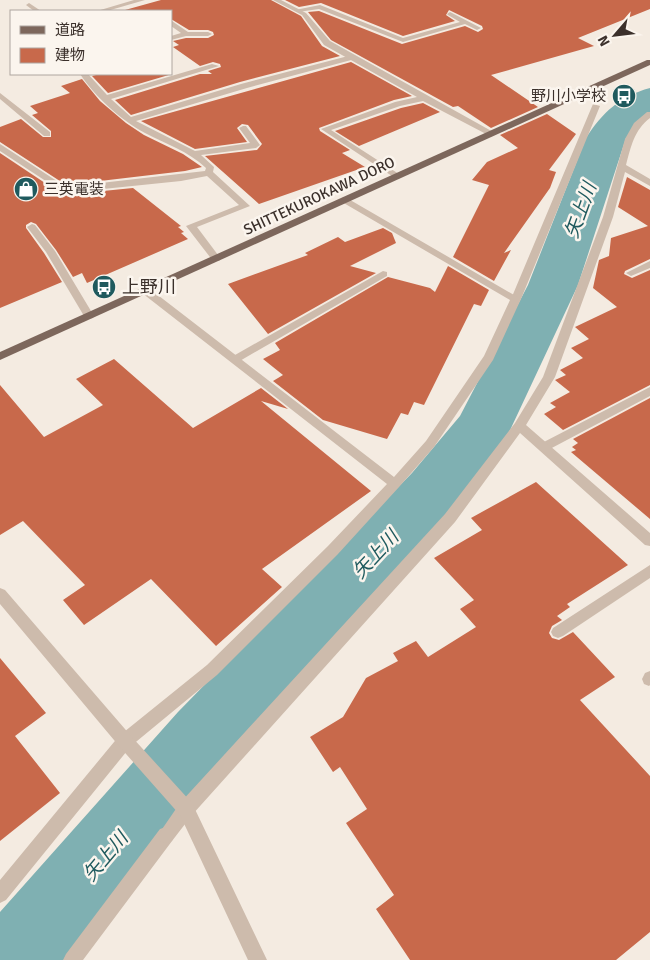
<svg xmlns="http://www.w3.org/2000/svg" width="650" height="960" font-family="Signika,'Noto Sans JP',sans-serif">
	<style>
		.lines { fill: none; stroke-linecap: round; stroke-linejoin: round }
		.river { fill: #7fb0b2; fill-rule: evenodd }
		.building { fill: #c8694b }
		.service { fill: #cdbbac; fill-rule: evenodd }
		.minor { fill: #cdbbac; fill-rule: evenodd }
		.tertiary { fill: #cdbbac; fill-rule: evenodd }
		.primary { fill: #7d675c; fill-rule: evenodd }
		.labels { text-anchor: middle; stroke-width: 5; stroke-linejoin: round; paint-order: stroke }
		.far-poi-label { font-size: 15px; fill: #3b302b; stroke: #fbf5ee; text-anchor: end }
		.far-street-label { font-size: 15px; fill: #3b302b; stroke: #fbf5ee }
		.poi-label { font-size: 18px; fill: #3b302b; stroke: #fbf5ee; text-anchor: start }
		.water-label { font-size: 19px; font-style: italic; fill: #1f5a5e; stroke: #fbf5ee }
	</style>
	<rect width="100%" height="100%" fill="#f4ebe1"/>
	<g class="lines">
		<path class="river" d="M650,88V115L634,128L626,138L578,285L504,443L456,507L232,764L74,960H0V912L178,712L412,473L460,416L528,285L586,138C602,113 620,96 650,88Z"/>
	</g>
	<path class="building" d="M161,0H271L301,16L322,46L340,56L240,82L131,115L115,100L200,74H212L208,71L221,67L220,64L213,62L200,66L173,47L179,45L173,41L186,38H208L214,35L213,32L208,30H189L171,19V11L125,10Z
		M285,0H650V9L578,38L594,46L491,75L538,107L491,128L458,106L453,107L331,40L308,12L319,11L402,44L465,26L478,32L483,29L482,26L449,10L446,15L455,21L403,36L321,3L299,7Z
		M351,62L412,96L394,100L319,128L320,131L350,150L342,153L365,167L259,204L205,156L257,150L262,144L248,125L242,124L237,128L247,142L195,149L141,121Z
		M100,74H172L108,93L92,76Z
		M82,79L100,101L126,123L144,135L183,154L202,167L185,171L66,185L0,142V127L21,119L43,137H51V131L32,115L38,113L30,106L70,93L61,86Z
		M423,103L440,112L359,146L335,131L401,108Z
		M547,114L576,134L549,170L556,172L550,188L504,253L511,250L494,281L453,257L489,185L472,180L487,162L518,148L500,135Z
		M0,153L63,195L133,188L181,226L178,227L184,232L181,233L188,239L87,283L82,273L73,277L56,250L36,224L31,222L26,225V228L44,253L62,282L0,308Z
		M627,177L650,190V259L625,271L624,274L632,278L650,270V385L563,430L544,414L556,407L550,403L570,392L555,380L566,375L560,370L583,358L571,348L589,339L575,327L617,307L593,288L599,260L609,256L611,238L648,226L618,207Z
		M383,228L392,233L396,243L350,266L376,273L268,334L228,284L308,255L305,253L338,237L345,242Z
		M448,266L489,290L481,306L474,304L424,405L414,402L408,415L401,413L387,439L323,420L273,381L283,375L263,359L280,350L275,343L388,277L430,288L435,292Z
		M114,359L193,428L261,388L288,409L261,401L371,491L262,569L282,587L216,646L151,579L84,625L63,600L85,585L23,521L0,535V385L44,437L103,405L76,379Z
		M650,398V519L571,452L576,450L572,447L578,443L573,439Z
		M536,482L628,565L567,604L570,607L557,616L562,620L552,626L549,633L552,638L559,640L573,632L615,677L580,700L650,776V932L616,960H410L376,909L394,895L346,823L367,809L340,767L333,772L310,737L343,717L366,678L398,661L393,653L416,641L428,657L476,627L460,609L474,600L434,558L482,530L471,518Z
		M0,658L46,713L15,736L60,793L0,841Z"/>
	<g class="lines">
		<path class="service" d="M134,0H145L107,11H97Z
			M29,3L41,11H34L26,5Z
			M320,5L403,38L460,22L448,15L447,14L450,12L481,28L477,30L465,24L403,42L319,9L298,12L295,10Z
			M172,21L188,32H208L212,34L208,36H186L171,40V36L181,33L171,26Z
			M352,55H355V59L247,88L136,121L195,151L250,143L239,128L243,126H246L260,145L256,148L201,155L214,167L213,172L250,206L197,227L221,259L219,261H213L186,226L239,205L207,176L181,181L64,193L0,151V144L66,187L205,171L206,168C188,151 166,144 145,133C121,120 95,97 80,74H88L107,95L212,64L219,66L111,99L131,117L241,84Z
			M0,93L50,132V136H44L0,99Z
			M593,104L600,106L521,299L516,302L512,301L511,299Z
			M32,224L35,225L55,251L94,316L93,318L89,319L84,316L46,252L27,227Z
			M650,261V268L631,276L626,273Z
			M383,271L387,272V276L238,362L234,363L228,359Z
			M650,387V396L548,450H540L538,447L540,444Z
			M650,565V578L563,636L558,638L553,636L551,632L553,628Z
			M650,671V685L649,686L644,684L642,679L645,673Z
			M125,734L131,736L133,741L131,746L6,900L0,903V880L119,736Z
			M166,827L172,829L174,835L172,841L83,960H63L66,954L160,829Z"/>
		<path class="minor" d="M273,0H281L306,13L330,41L495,133L488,135L423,101L400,106L331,130L402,176L398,179L395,178L321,129L395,102L417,97L324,45L302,15Z
			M647,112H650V118C634,130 631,147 626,165L650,179V186L625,172L613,217L555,377L526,425L650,533V546L645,545L520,433L455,522L192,815L172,841L166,843L160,841L158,835L180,803L445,514L515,423L543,377L603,217L625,139L634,123Z
			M345,197L521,299L493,360L434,447L399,487L338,554L217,675L131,746L125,748L119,746L117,741L119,736L207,665L328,546L387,484L142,293V289H150L394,477L426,441L484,356L510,300L342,202V198Z"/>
		<path class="tertiary" d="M0,588L5,590L131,736L192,803L267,960H248L180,815L119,746L0,604Z"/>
		<path class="primary" d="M647,60H650V65L0,360V352Z"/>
	</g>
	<defs>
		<g id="bus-disc" transform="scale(1.25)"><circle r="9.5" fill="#1f5a5e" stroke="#fbf5ee"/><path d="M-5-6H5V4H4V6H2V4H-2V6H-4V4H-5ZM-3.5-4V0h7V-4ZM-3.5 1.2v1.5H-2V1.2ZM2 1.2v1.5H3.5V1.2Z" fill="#fff"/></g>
		<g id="shop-disc" transform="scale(1.25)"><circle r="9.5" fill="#1f5a5e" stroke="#fbf5ee"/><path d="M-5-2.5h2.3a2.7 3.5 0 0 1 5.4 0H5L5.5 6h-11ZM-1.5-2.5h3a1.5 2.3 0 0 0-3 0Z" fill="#fff"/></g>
	</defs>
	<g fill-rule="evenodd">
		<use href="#bus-disc" x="624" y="96"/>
		<use href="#shop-disc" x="26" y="189"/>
		<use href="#bus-disc" x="104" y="287"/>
	</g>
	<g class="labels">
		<g class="far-poi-label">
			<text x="606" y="101">野川小学校</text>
			<text x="44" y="194" text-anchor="start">三英電装</text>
		</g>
		<g class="far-street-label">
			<text transform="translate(319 196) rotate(-25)" y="5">SHITTEKUROKAWA DORO</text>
		</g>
		<g class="poi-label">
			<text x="122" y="293">上野川</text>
		</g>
		<g class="water-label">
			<text transform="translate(580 210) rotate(-70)" y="7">矢上川</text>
			<text transform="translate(375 554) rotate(-47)" y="7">矢上川</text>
			<text transform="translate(105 856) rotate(-50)" y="7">矢上川</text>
		</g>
	</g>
	<rect x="10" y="10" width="162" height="65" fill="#fbf5ee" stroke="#aea6a0"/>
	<rect x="20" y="26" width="25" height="8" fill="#7d675c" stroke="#aea6a0"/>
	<text x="55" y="35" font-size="15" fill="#3b302b">道路</text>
	<rect x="20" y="48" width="25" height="15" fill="#c8694b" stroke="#aea6a0"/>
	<text x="55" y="60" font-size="15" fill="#3b302b">建物</text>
	<g transform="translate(615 35) rotate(242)" stroke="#fbf5ee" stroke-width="4" paint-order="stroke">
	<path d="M0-4L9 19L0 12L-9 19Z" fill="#3b302b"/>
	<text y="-8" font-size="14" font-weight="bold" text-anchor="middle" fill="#3b302b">N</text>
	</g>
</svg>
